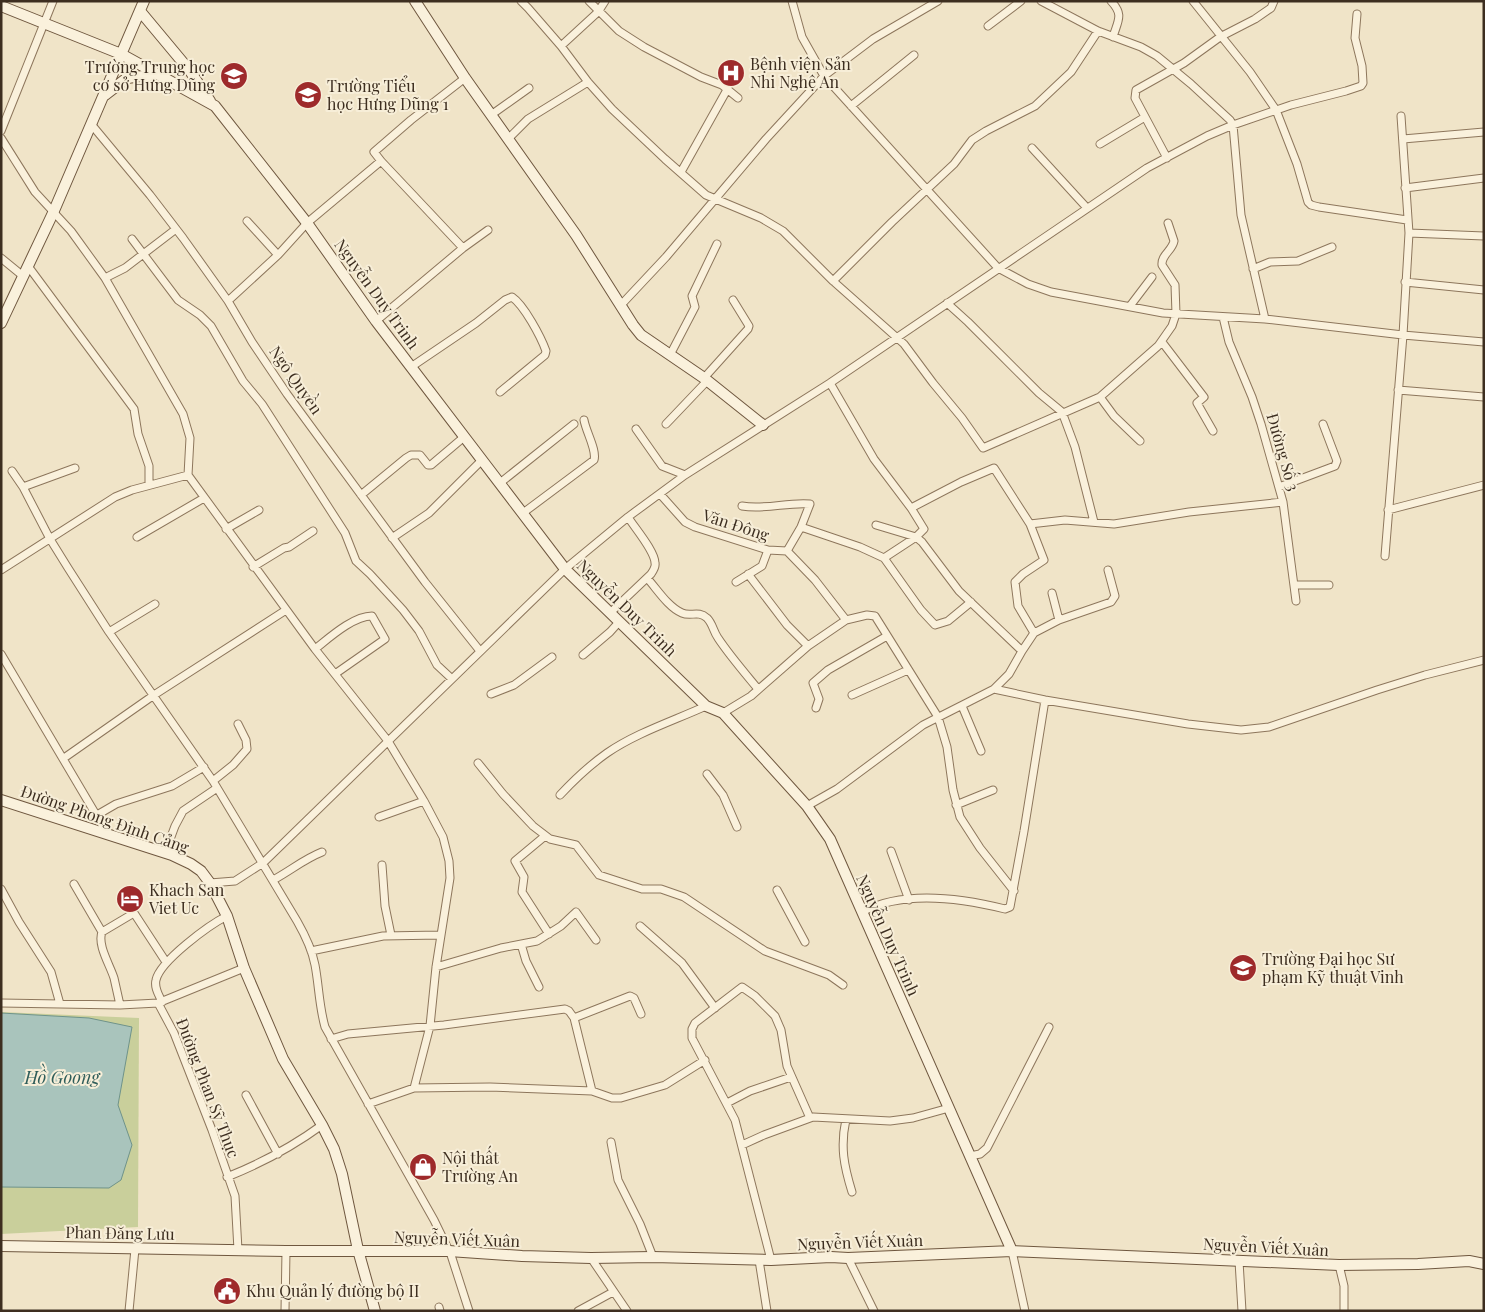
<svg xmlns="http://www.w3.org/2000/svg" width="1485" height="1312" font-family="'Playfair Display',serif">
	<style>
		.green { fill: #c9cf9b }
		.water { fill: #a9c4bc; stroke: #6f938a }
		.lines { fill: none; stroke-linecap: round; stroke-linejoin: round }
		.street-casing { stroke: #8d765c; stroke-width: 9 }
		.secondary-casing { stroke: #6f573f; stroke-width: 12 }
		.street { stroke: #faf1dc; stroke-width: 7 }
		.secondary { stroke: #faf1dc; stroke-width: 10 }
		.labels { text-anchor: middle; stroke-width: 4; stroke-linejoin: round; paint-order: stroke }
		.poi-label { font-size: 16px; fill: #3d2e20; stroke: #f7eed8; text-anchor: start }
		.street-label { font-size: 16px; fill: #3d2e20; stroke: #f7eed8 }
		.water-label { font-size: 18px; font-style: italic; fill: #2f5d5a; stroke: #f7eed8 }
	</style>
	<rect width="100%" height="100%" fill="#f0e4c8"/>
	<path class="green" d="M1,1012L139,1018L138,1227L1,1234Z"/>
	<path class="water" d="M1,1013L89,1018L132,1027L118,1105L132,1145L121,1180L109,1188L1,1187Z"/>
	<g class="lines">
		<g class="street-casing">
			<path id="street" d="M521,1L528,8L561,46L588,82L612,109L665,159L706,195L761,218L783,231L833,281L904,344L933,383L962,418L983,448L1100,397L1158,346L1172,326L1176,314L1175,285L1162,265C1161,255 1172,251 1174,241L1168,223
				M589,1L619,31L644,47L701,77L722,85L738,98
				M792,1L802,37L824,76L998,268L1028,284L1051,292L1163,313L1265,319L1403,335L1484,342
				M1041,1L1098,31L1141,47L1157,56L1191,84L1230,120L1233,125L1241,215L1265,319
				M1111,1C1124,15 1118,20 1113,37
				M1193,1L1250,72L1276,110L1297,164L1308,202L1311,205L1319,207L1407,220
				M988,26L1021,1
				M561,46L598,12L605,1
				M851,106L914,55
				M491,115L529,88
				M91,124L150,195L183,238L228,301L252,342L287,394L425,582L480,651
				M1,131L53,1
				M1,138L35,192L71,231L105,278L183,414L190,438L188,475L315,649L388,741L424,801L443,837L449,861L450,878L436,967L430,1026L414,1088
				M508,139L528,119L588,82
				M1403,139L1484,132
				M1100,144L1145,117
				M1032,148L1087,208
				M1167,158L1135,98L1136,90L1184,63L1220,37L1255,19L1271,8L1274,1
				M681,172L728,88
				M1405,188L1484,178
				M247,221L278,255
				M1409,233L1484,236
				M132,239L178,300L200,315L211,326L243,381L262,404L345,533L356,561L370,574L403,610L419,631L437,665L452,679
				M463,248L381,161L374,152L411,120L465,78
				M1,258L23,276
				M28,266L134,409L138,434L149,466V485
				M1253,269L1270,262L1298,261L1332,247
				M105,278L125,268L176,229
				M833,281L892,222L954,164L972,140L986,131L1035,106L1071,72L1098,31
				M1405,282L1484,290
				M228,301L278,255L307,223L381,161
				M947,303L968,322L1039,393L1062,412L1075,447L1094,522
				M620,306L666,257L766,139L824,76L873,39L938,1
				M1130,306L1152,277
				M1223,317L1229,342L1252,397L1261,424L1283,502L1296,601
				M376,321L463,248L488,230
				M1162,342L1204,397L1197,403L1213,431
				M670,355L695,307L692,296L717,244
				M411,367L476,323L505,300L512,297C524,305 541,337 546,351L545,355L500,392
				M704,378L748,329L749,326L733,300
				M830,383L874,459L911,508L924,529L916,537L884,558
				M1398,390L1484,397
				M1100,397L1114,416L1140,441
				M666,424L707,381
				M636,429L662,466L685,475
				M12,471L23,487L50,539L68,568L109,632L213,781L297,921C305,935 312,949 315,965C319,986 319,1006 325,1027L434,1220L451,1255L469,1311
				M500,483L574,424
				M23,487L75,468
				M1279,487L1335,466L1337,461L1323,424
				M660,494L685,522L695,527L768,550L787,551L815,580L846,620
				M361,495L406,458L411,455H420L428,465H431L464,437
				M742,506C766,510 787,502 810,504L801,527L787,551
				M911,508L961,482L994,468L1030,524L1044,560L1023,574L1015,582L1018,606L1034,633L1022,651
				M1388,510L1484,485
				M523,513L594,460C597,450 586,432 584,420
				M1030,524L1065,520L1114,524L1189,512L1283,502
				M801,527L860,547L884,558L921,610L935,625L948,621L971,602
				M226,529L259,510
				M137,537L204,498
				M392,538L429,513L482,460
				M1385,556L1403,335L1409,233L1401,116
				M253,567L284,548L289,547L313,531
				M1,570L115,497L132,490L188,475
				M748,574L787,625L808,646
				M647,578C657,589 668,607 682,613C691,617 698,610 707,618C713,624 713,631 718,638C730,656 744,672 758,689
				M736,582L762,566L768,550
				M1294,585H1329
				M1052,593L1059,620
				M610,613L651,574C653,571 656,567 655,563C655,551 634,527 628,517
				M109,632L155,604
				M1034,633L1059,620L1111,602L1115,596L1108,570
				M315,649C329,638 353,616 372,616L385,639L335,674
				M1,654L108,835
				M583,655L610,632L619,622
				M994,689L1045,700L1188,724L1241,730L1269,727L1377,690L1425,675L1484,660
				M491,694L514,685L552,657
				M852,695L908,670
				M962,706L981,751
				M816,708L819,699L813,683L828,670L887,636
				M723,713L751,696L808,646L846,620L867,615L875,616L938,717L947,747L953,790L960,817L980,848L1014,891
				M64,758L154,695L286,610
				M478,763L503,794L533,826L550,839L576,845L599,875L642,889H661L684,897L765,951L829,975L843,985
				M707,774L723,795L737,827
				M213,781L233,765L247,749L246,740L238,724
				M560,795C574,780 590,765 607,753C636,733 673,721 706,706
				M956,805L993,790
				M807,806L837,789L923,725L994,689L1009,674L1022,651L959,591L922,542L916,537L876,525
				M97,815L116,804L172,786L204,767
				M379,817L424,801
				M545,836L515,861L524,877L522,892L549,934
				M891,851L909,900
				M165,853L175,826L183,811L217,788
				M382,865L385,906L391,935
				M273,880C290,871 304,859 322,852
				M210,883L235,881L263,863L565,569L628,517L685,475L830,383L1147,168L1207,136L1233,125L1291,105L1346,91L1361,86L1363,83L1362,66L1355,38L1357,14
				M74,884L102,932C97,945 110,965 114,978C116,987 118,996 120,1005
				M1,889L19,922L51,972L60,1004
				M777,890L805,942
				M862,912C903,890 961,898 1005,909L1010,907L1024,831L1045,700
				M640,926L682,963L715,1008
				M102,932L134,913L166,962
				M521,944L526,961L539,987
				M311,951L383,936L440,935
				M436,967L501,948L537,941L561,926L576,912L596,940
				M162,1002C159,995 154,988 156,980C160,961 209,925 227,916
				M1,1003L120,1005L158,1003L244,968
				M158,1003L174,1033L212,1130L235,1196L238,1250
				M574,1018L630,996L634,998L641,1014
				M331,1039L348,1034L444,1025L565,1009L569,1011L574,1018L592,1091
				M246,1095L278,1154
				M727,1103L750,1091L791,1077
				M368,1104L414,1088L490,1087L592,1091L612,1098H621L665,1085L705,1060
				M846,1119C840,1147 844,1166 852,1192
				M611,1142L618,1180L640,1224L653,1257
				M742,1145L764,1135L813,1117L890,1121L913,1118L949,1108
				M970,1156L980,1154L987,1148L1049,1027
				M227,1177C262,1163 292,1147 322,1125
				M1012,1251L1025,1311
				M591,1258L627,1311
				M848,1258L874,1311
				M759,1260L767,1311
				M771,1260L735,1120L692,1038V1029L695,1023L742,987L755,996L775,1016L781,1030L787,1066L810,1118
				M1239,1261L1242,1311
				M1339,1265L1344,1286V1311
				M439,1307L440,1311
				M129,1311L135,1249
				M285,1311L286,1251
				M578,1311L613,1292"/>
		</g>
		<g class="secondary-casing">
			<path id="secondary" d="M415,1L465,78L576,235L633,325L641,335L704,378L763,425
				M1,6L121,54L215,106L307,223L376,321L565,569L706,706L723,713L807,806L830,839L1012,1251
				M140,11L190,71L210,101
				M105,95L127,78L159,74
				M1,323L53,213L144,1
				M1,800L172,855L191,864L201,871L210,883L227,916L244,968L283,1059L322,1125L334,1149L342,1174L358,1250L375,1311
				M1,1246L286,1251H449L522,1256L591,1258L653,1257L771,1260L831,1257L848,1258L1012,1251L1339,1265L1418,1264L1469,1261L1484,1264"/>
		</g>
		<use href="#street" class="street"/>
		<use href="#secondary" class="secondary"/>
	</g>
	<defs>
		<g id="hospital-disc" transform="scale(1.4375)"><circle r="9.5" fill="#9e2a2b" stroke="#f7eed8"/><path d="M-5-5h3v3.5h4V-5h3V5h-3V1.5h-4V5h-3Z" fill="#fff"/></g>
		<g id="school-disc" transform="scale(1.4375)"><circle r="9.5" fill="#9e2a2b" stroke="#f7eed8"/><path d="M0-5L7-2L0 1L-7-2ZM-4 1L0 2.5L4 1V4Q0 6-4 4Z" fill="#fff"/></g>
		<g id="hotel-disc" transform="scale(1.4375)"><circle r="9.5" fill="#9e2a2b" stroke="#f7eed8"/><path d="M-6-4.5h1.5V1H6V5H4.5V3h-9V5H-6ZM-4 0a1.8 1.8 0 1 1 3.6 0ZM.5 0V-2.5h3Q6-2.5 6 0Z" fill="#fff"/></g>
		<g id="university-disc" transform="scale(1.4375)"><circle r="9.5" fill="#9e2a2b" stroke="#f7eed8"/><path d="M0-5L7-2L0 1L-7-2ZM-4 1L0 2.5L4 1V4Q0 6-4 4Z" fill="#fff"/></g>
		<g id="shop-disc" transform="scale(1.4375)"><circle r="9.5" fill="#9e2a2b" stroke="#f7eed8"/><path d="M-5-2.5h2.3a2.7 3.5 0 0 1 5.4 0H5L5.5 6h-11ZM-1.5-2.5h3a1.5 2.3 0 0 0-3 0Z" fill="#fff"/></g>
		<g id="civic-disc" transform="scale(1.4375)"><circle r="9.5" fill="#9e2a2b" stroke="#f7eed8"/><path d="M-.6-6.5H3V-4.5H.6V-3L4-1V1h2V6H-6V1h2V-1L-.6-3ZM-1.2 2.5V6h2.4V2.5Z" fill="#fff"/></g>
	</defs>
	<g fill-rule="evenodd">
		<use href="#hospital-disc" x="731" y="73"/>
		<use href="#school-disc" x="234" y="76"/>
		<use href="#school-disc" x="308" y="95"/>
		<use href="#hotel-disc" x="130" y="899"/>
		<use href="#university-disc" x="1243" y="968"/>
		<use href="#shop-disc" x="423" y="1167"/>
		<use href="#civic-disc" x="227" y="1291"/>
	</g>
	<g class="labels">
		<g class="poi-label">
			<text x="750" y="70">Bệnh viện Sản<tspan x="750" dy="18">Nhi Nghệ An</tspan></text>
			<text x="215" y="73" text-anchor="end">Trường Trung học<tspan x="215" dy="18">cơ sở Hưng Dũng</tspan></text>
			<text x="327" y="92">Trường Tiểu<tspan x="327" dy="18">học Hưng Dũng 1</tspan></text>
			<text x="149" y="896">Khach San<tspan x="149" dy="18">Viet Uc</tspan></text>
			<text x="1262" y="965">Trường Đại học Sư<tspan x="1262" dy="18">phạm Kỹ thuật Vinh</tspan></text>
			<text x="442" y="1164">Nội thất<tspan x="442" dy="18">Trường An</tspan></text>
			<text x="246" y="1297">Khu Quản lý đường bộ II</text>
		</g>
		<g class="street-label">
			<text transform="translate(377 294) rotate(54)" y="6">Nguyễn Duy Trinh</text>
			<text transform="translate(296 380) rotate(55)" y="6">Ngô Quyền</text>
			<text transform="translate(1283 452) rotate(74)" y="6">Đường Số 3</text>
			<text transform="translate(736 525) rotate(18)" y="6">Văn Đông</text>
			<text transform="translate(627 608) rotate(44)" y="6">Nguyễn Duy Trinh</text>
			<text transform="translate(105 819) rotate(19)" y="6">Đường Phong Định Cảng</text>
			<text transform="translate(888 935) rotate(66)" y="6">Nguyễn Duy Trinh</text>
			<text transform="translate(208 1088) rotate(69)" y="6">Đường Phan Sỹ Thục</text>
			<text transform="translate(120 1233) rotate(1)" y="6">Phan Đăng Lưu</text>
			<text transform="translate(457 1239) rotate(2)" y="6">Nguyễn Viết Xuân</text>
			<text transform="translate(860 1242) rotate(-2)" y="6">Nguyễn Viết Xuân</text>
			<text transform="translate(1266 1247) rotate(3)" y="6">Nguyễn Viết Xuân</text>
		</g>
		<g class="water-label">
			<text x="62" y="1084">Hồ Goong</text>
		</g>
	</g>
	<rect width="1485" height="1312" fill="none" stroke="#3d2e20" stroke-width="5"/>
</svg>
